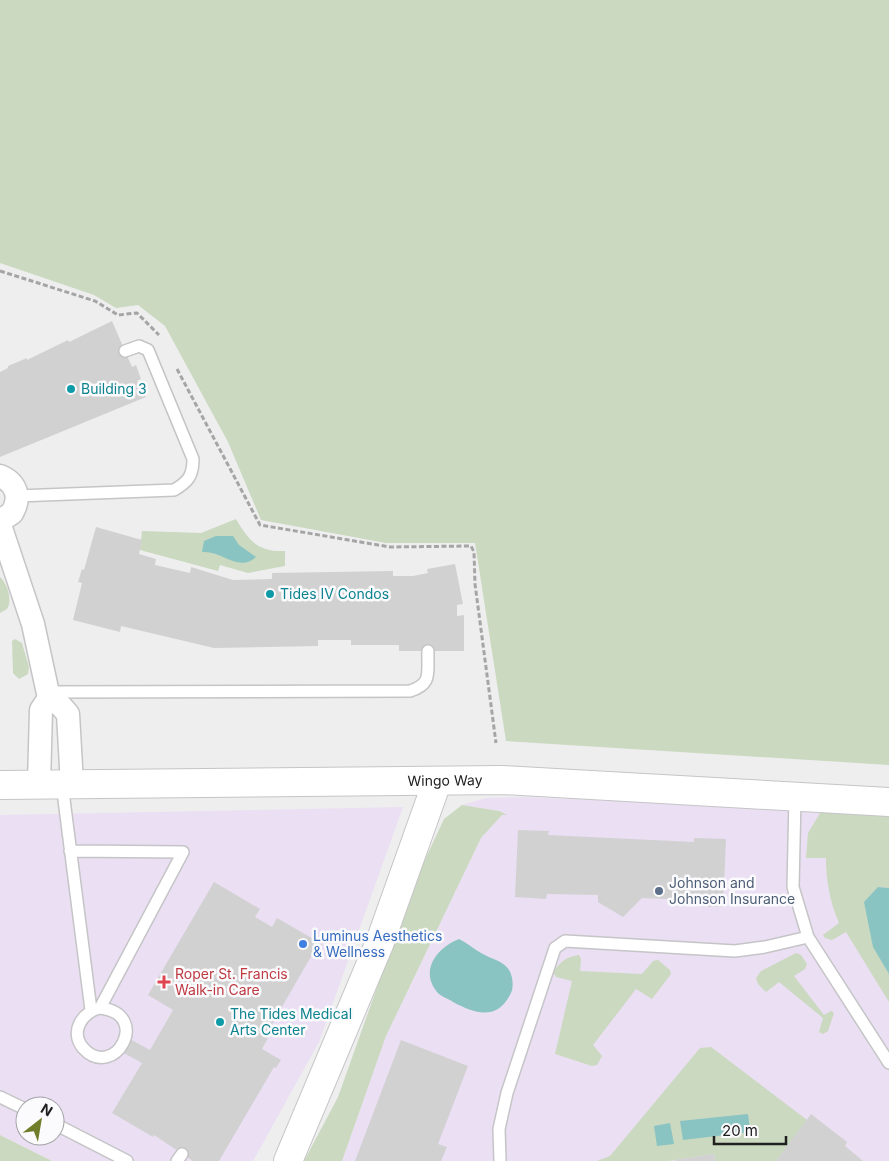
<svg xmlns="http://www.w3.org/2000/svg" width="889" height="1161" font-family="Inter,sans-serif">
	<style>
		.commercial { fill: #ebdff3; fill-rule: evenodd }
		.green { fill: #cad9bf }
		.water { fill: #89c3c2 }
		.building { fill: #d1d1d2 }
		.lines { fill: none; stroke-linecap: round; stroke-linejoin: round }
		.service-casing { stroke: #c5c5c7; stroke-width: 14 }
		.minor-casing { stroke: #c5c5c7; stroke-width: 25 }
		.tertiary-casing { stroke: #c5c5c7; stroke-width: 30 }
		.motorway-casing { stroke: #c5c5c7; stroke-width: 30 }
		.path { stroke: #a5a5a6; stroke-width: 3; stroke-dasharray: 5 2.5; stroke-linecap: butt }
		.service { stroke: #fff; stroke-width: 11 }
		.minor { stroke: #fff; stroke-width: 22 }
		.tertiary { stroke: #fff; stroke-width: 28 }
		.motorway { stroke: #fff; stroke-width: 28 }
		.culture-dot { fill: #0f9aa8; stroke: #fbfbfd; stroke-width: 2 }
		.service-dot { fill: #5c6f8a; stroke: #fbfbfd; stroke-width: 2 }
		.shop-dot { fill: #3f7fe0; stroke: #fbfbfd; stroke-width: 2 }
		.health-dot { fill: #e0444e; stroke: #fbfbfd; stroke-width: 2 }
		.labels { text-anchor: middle; stroke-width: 5; stroke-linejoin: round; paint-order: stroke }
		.culture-label { font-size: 14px; fill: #0d838f; stroke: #fbfbfd; text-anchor: start }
		.street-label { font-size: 14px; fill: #202020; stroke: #fbfbfd }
		.service-label { font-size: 14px; fill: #4e5e75; stroke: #fbfbfd; text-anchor: start }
		.shop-label { font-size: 14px; fill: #366cbe; stroke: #fbfbfd; text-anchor: start }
		.health-label { font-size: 14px; fill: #be3a42; stroke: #fbfbfd; text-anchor: start }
	</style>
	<rect width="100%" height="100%" fill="#eeeeef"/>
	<path class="commercial" d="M523,797L889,812V1161H342L386,1036L481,838L502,815H505L499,811L462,805L486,798Z
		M403,807L319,1042L253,1161H52L0,1135V815ZM25,1106H55V1136H25Z"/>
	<path class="green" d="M0,0H889V765L506,741L475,543H386L261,520L228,442L165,326L138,305L116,308L94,295L0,263Z
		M236,519C249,541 258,552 285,551V566L248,573L220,565L218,571L140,550L142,531L201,533Z
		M0,577C7,583 13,600 7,609L0,613Z
		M15,639L22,643L29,667L28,674L19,679L13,673L12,641Z
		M462,805L499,811L507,815H502L481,838L386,1036L342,1161H304L338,1097L415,881L444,819Z
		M823,808L889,812V888L878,887L873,946L889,974V1002L846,932L832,940L825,938L823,935L839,923C830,902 826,881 826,858H806L808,833Z
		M796,953L801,955L807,964L805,969L794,976L824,1015L831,1011L834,1013L828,1031L823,1034L819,1032L823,1018L779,982L766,992L758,984L756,978L761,971Z
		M579,955L581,959L580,971L642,974L653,961L658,960L670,970L671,974L652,999L636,989L593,1045L602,1056L597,1065L592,1066L555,1054L572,981L556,977L553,972C560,962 566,957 579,955Z
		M711,1047L807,1120L776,1161H715L714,1154L669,1161H597L610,1156L700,1048Z
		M0,1135L52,1161H0Z"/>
	<path class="water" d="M216,536H233L239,545L256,557C238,573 223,550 202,552L204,541Z
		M878,887L889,888V974L873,947L864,902Z
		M459,939C467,943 474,949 481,953C494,961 509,961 512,978C513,984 513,988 511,993C497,1021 476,1014 453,1002C449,999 440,996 437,992C419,970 438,947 459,939Z
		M748,1114L750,1132L683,1140L680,1121Z
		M670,1123L674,1144L657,1146L654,1126Z"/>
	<path class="building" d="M112,321L132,367L136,365L141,379L137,381L146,397L0,457V372L8,368V366L27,358V360L68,340L69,342Z
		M96,527L142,540L139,554L156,559L155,565L190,573L191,567L233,580L272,579V573L393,571V576H413L428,573L427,569L455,564L463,604L457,605V616L464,615V651H399V645H351V640H318V646L214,648L121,626L120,632L73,620L82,583L78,582L82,569L84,570Z
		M518,830L549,831L548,835L694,842V838L726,839L723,907L691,906L690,900L642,898L623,917L598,902V895L547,894L546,899L515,897Z
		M214,882L260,909L255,917L272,927L277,918L322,944L316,954L313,953L267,1033L270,1034L262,1049L281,1060L276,1068L274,1067L219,1161H193L154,1135L153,1137L112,1113L142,1063L122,1052L130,1039L150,1050L173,1010L148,995Z
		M401,1040L468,1066L438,1144L447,1147L441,1161H355Z
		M811,1114L847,1142L845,1146L863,1161H776Z
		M714,1154L715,1161H675V1160Z"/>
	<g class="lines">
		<g class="service-casing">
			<path id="service" d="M17,496L174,490C188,482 193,476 193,459L148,350L139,346L125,351
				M48,692L410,691C433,684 427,672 428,651
				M62,784L91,1010
				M795,798L793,887L808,937L889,1063
				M70,851L183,852L100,1008C83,1012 69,1031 83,1048C114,1082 153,1014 100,1008
				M0,1097L25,1109
				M55,1124L127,1161
				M177,1161L182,1154
				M500,1161L499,1129L507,1093L555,948L565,941L735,951L765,947L808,937"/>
		</g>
		<g class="minor-casing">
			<path id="minor" d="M0,476C17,483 21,498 12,513L0,521
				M0,525L33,624L49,698L60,705L68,714L72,784
				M39,784L41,710L49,698"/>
		</g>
		<g class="tertiary-casing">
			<g id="tertiary">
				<path id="s1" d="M0,785L502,780L889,802"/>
			</g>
		</g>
		<g class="motorway-casing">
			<path id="motorway" d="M288,1161L380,942L437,782"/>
		</g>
		<path class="path" d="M0,271L95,301L118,315L137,313L159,335
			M177,369L260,525L390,547L471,546L474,552L475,584L496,743"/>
		<use href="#service" class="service"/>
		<use href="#minor" class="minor"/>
		<use href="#tertiary" class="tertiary"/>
		<use href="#motorway" class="motorway"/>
	</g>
	<g class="culture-dot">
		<circle cx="71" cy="389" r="5"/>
		<circle cx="270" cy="594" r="5"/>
		<circle cx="220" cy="1022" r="5"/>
	</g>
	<circle class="service-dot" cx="659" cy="891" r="5"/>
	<circle class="shop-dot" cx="303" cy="944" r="5"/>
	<path class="health-dot" d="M161.5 974.5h5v5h5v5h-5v5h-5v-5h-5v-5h5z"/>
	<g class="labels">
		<g class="culture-label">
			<text x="81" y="394">Building 3</text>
			<text x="280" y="599">Tides IV Condos</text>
			<text x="230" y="1019">The Tides Medical<tspan x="230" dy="16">Arts Center</tspan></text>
		</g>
		<g class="street-label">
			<text dy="5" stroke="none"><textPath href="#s1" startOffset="445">Wingo Way</textPath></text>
		</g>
		<g class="service-label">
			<text x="669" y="888">Johnson and<tspan x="669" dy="16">Johnson Insurance</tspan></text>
		</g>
		<g class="shop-label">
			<text x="313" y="941">Luminus Aesthetics<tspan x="313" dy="16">&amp; Wellness</tspan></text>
		</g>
		<g class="health-label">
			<text x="175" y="979">Roper St. Francis<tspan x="175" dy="16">Walk-in Care</tspan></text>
		</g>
	</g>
	<g transform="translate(40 1121) rotate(31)"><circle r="24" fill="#fbfbfd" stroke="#a3a3a5"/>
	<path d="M0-4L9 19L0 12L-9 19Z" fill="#707d2a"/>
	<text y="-8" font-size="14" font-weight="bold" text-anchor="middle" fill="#202020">N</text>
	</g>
	<path d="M714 1136v8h72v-8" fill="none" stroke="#202020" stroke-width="2.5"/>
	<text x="722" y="1136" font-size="15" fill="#202020" stroke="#fbfbfd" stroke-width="4" paint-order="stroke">20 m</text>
</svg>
